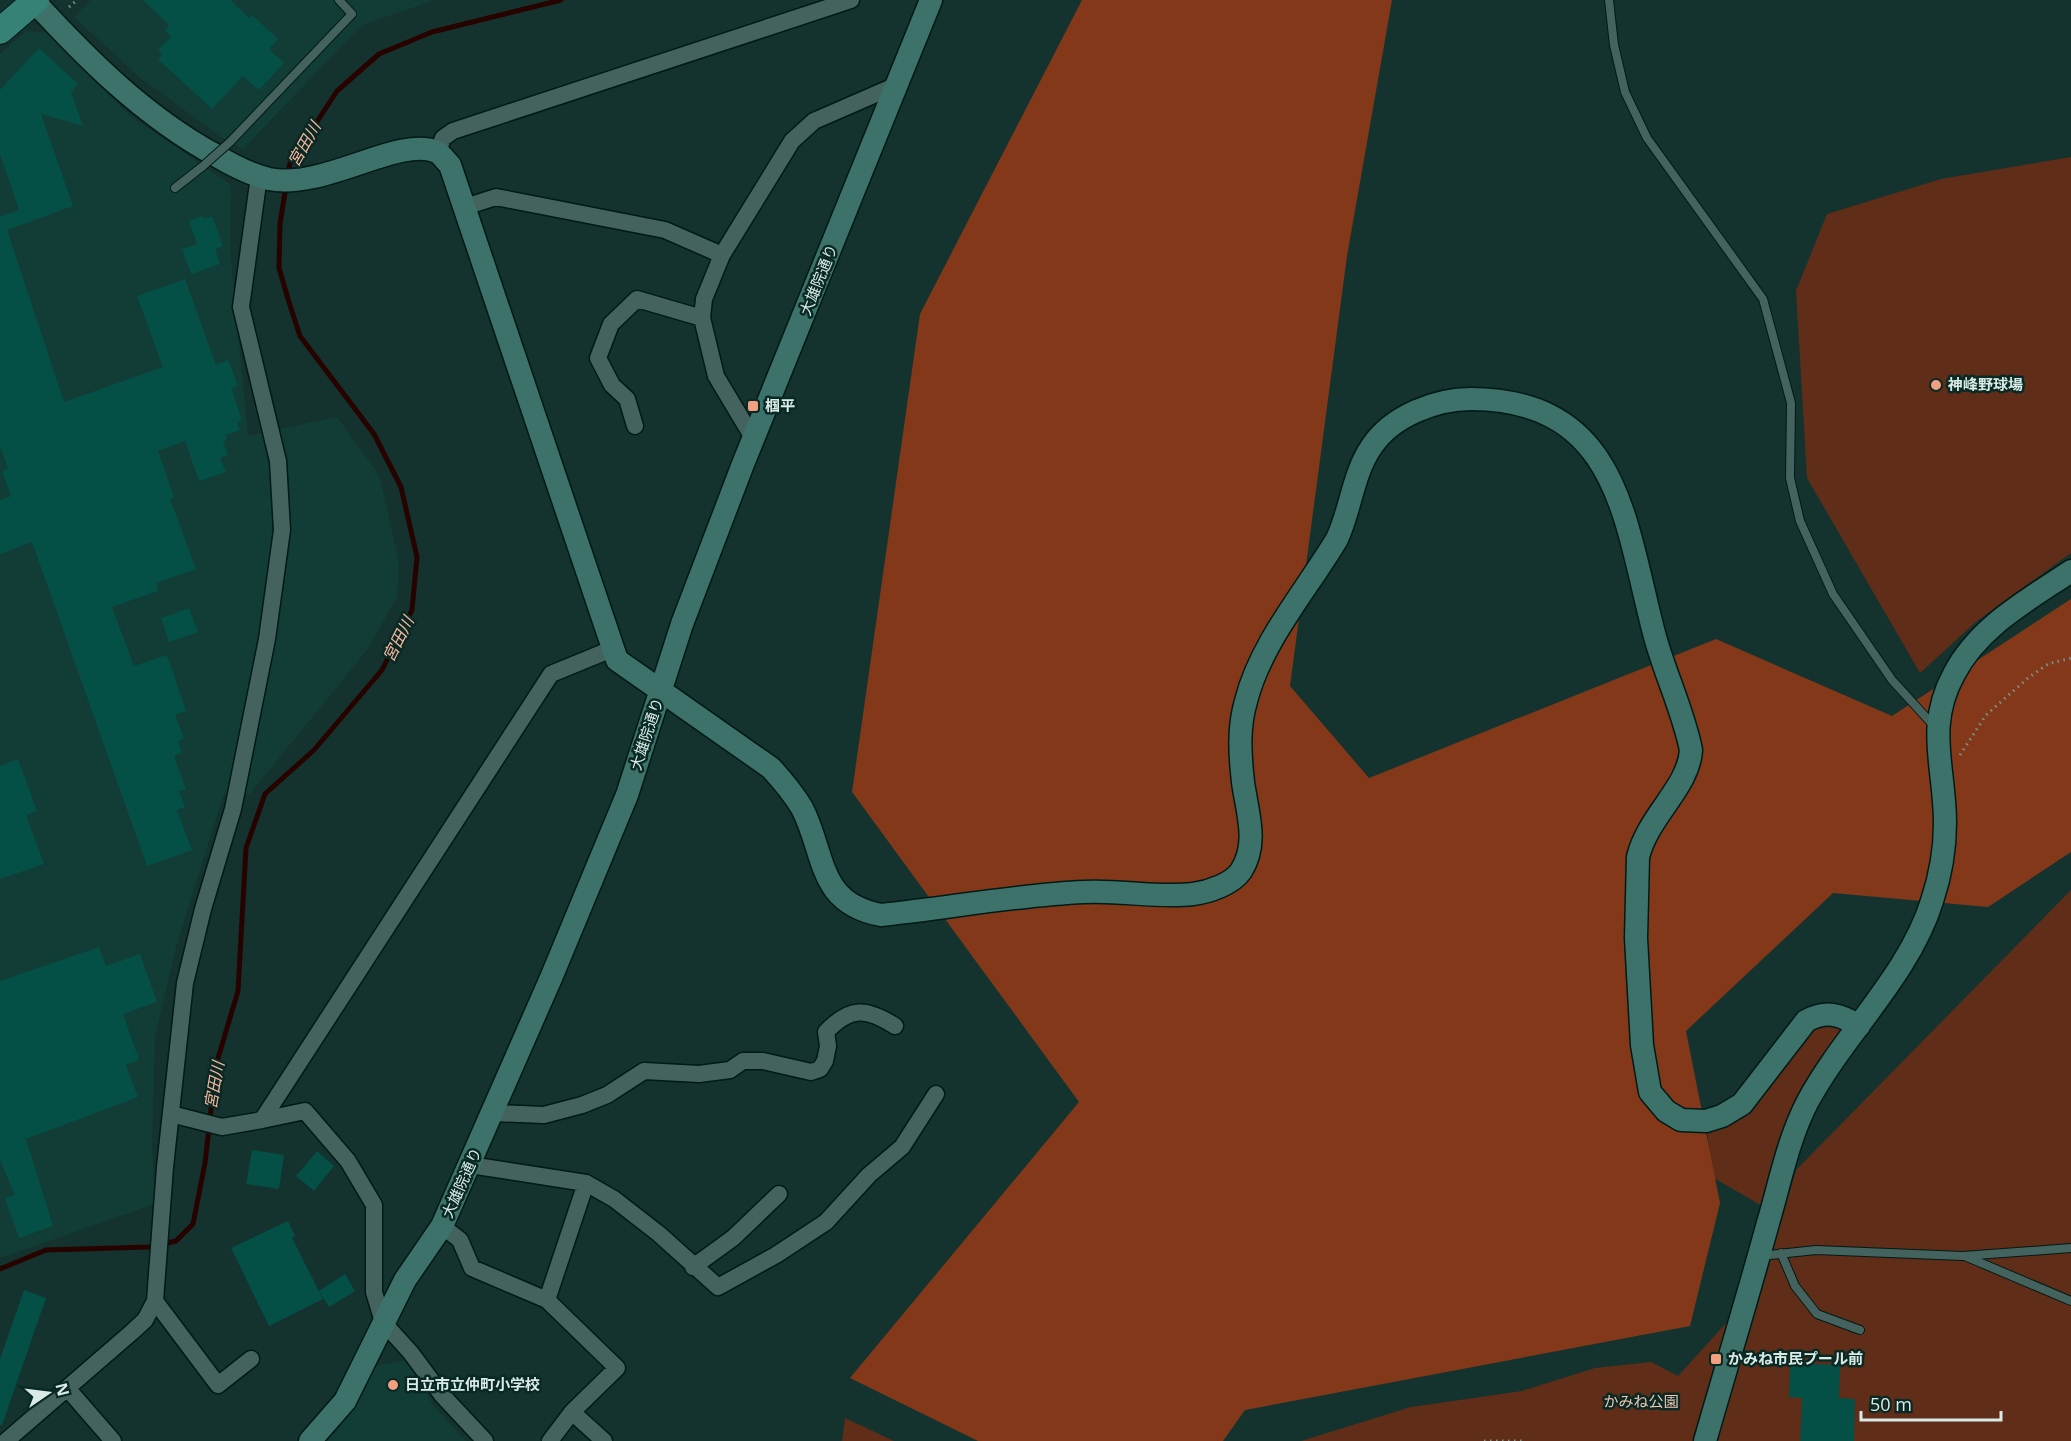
<svg xmlns="http://www.w3.org/2000/svg" width="2071" height="1441" font-family="'Open Sans','Noto Sans JP',sans-serif">
	<style>
		.built { fill: #123d36 }
		.green { fill: #5f2d18 }
		.forest { fill: #833919 }
		.lines { fill: none; stroke-linecap: round; stroke-linejoin: round }
		.stream { stroke: #270300; stroke-width: 5 }
		.building { fill: #044f46 }
		.lane-casing { stroke: #001a16; stroke-width: 10 }
		.street-casing { stroke: #001a16; stroke-width: 19 }
		.secondary-casing { stroke: #001a16; stroke-width: 25 }
		.primary-casing { stroke: #001a16; stroke-width: 28 }
		.path { stroke: #7b938e; stroke-width: 3; stroke-dasharray: 1.5 4.5; stroke-linecap: butt }
		.lane { stroke: #44635e; stroke-width: 8 }
		.street { stroke: #44635e; stroke-width: 16 }
		.secondary { stroke: #3d726b; stroke-width: 22 }
		.primary { stroke: #368277; stroke-width: 26 }
		.lane-bridge-casing { stroke: #001a16; stroke-width: 10; stroke-linecap: butt }
		.lane-bridge { stroke: #44635e; stroke-width: 8 }
		.poi-dot { fill: #f2a080; stroke: #092924; stroke-width: 2 }
		.labels { text-anchor: middle; stroke-width: 5; stroke-linejoin: round; paint-order: stroke }
		.street-label { font-size: 15px; fill: #daebe7; stroke: #092924 }
		.poi-label { font-size: 15px; font-weight: bold; fill: #daebe7; stroke: #092924; text-anchor: start }
		.park-label { font-size: 15px; fill: #f2c5b4; stroke: #092924 }
		.water-label { font-size: 16px; font-style: italic; fill: #fab79e; stroke: #092924 }
	</style>
	<rect width="100%" height="100%" fill="#14332e"/>
	<path class="built" d="M91,0H435L362,25L243,149L221,137L139,77L74,17Z
		M26,31L47,33L129,115L231,185L230,250L248,436L337,417L380,477L399,563L397,597L367,650L249,795L224,793L176,947L155,1036L152,1143L155,1204L0,1258V54Z
		M407,1360L433,1405L466,1441H327L339,1428L376,1366Z"/>
	<path class="green" d="M2071,157V553L1977,621L1920,673L1807,478L1796,291L1827,214L1941,179Z
		M2071,890V1441H1715L1796,1170Z
		M1847,1018L1771,1211L1712,1177L1706,1121L1722,1116L1792,1036Z
		M1729,1320L1694,1441H1301L1411,1407L1522,1391L1595,1368L1651,1362L1678,1376Z
		M845,1418L894,1441H842Z"/>
	<path class="forest" d="M1082,0H1392L1347,256L1290,686L1369,778L1716,639L1892,716L2071,599V852L1988,907L1833,893L1686,1031L1720,1203L1690,1326L1245,1410L1223,1441H978L850,1378L1079,1102L852,792L920,314Z"/>
	<g class="lines">
		<path class="stream" d="M288,174L290,163L337,91L379,54L432,32L561,0
			M0,1269L46,1250L149,1247L176,1241L193,1224L205,1163L216,1065L238,991L246,848L265,794L314,750L382,670L412,610L417,557L401,487L374,434L300,336L288,299L279,268L280,224L286,186"/>
	</g>
	<path class="building" d="M143,0H230L249,18L252,15L278,39L269,49L284,63L259,90L243,76L212,109L158,59L162,55L158,50L171,37L165,30L169,25Z
		M39,48L78,84L71,92L83,126L41,114L73,206L7,230L64,402L163,367L137,296L185,279L216,365L228,360L238,386L231,388L242,420L237,422L240,430L226,435L227,440L223,441L228,455L220,458L226,472L199,481L185,441L158,451L174,497L170,499L196,569L156,583L158,591L112,607L134,666L167,655L186,711L175,715L184,738L178,741L182,753L174,756L186,789L179,791L185,807L177,810L192,850L147,866L32,542L0,554V500L11,496L2,471L8,469L0,446V217L19,210L0,154V90Z
		M203,216L204,219L212,216L223,246L215,249L220,264L191,274L182,249L197,244L189,221Z
		M189,608L198,632L169,642L161,618Z
		M18,759L37,811L26,815L44,864L0,879V766Z
		M99,947L106,966L140,954L157,1002L123,1014L139,1060L126,1065L138,1097L26,1139L53,1226L19,1238L5,1198L15,1195L0,1160V981Z
		M252,1150L284,1155L279,1189L246,1184Z
		M317,1151L334,1166L314,1191L296,1176Z
		M288,1221L295,1236L292,1238L323,1299L269,1326L231,1248Z
		M345,1274L355,1291L329,1307L319,1291Z
		M24,1290L46,1298L2,1425H0V1359Z
		M1790,1363L1840,1365L1839,1398L1855,1399L1854,1441H1800L1802,1398L1789,1397Z"/>
	<g class="lines">
		<g class="lane-casing">
			<path id="lane" d="M1609,0L1614,45L1625,92L1647,138L1763,299L1791,403L1790,478L1800,521L1833,594L1892,680L1934,726
				M230,142L352,14L339,0
				M175,188L203,166
				M1781,1253L1795,1286L1817,1314L1860,1330
				M1760,1256L1816,1250L1963,1256L2071,1248
				M1967,1257L2071,1301"/>
		</g>
		<g class="street-casing">
			<path id="street" d="M438,152L443,138L453,131L851,0
				M465,207L496,197L665,230L722,255
				M635,426L627,399L612,385L598,358L611,324L637,299L702,318
				M753,438L716,376L702,318L704,299L722,255L792,141L814,121L899,84
				M492,1113L544,1115L582,1105L607,1095L644,1071L699,1074L730,1070L743,1061H763L811,1072L820,1069L825,1061L828,1046L826,1032C850,1006 867,1008 895,1026
				M171,1114L222,1127L262,1120L551,674L612,649
				M262,1120L305,1111L348,1161L374,1205V1292L383,1322L411,1353L442,1395L485,1441
				M470,1165L586,1183L614,1199L659,1234L718,1287L776,1255L826,1222L869,1175L902,1147L936,1094
				M442,1226L460,1240L472,1268L547,1300L617,1368L572,1412L604,1441
				M693,1267L733,1238L779,1194
				M547,1300L586,1183
				M155,1301L218,1385L251,1359
				M67,1388L113,1441
				M6,1441L132,1332L145,1320L155,1301L165,1167L185,983L203,909L233,809L267,639L282,530L278,461L241,307L259,176
				M550,1441L572,1412"/>
		</g>
		<g class="secondary-casing">
			<path id="secondary" d="M33,0C88,60 144,116 215,155C232,165 251,175 269,179C325,190 399,135 437,152C441,154 446,161 450,165L617,660L771,768C782,780 793,793 802,808C826,855 817,903 881,915C949,908 1016,895 1084,892C1120,890 1157,898 1193,894C1209,892 1232,884 1241,871C1259,843 1247,812 1243,782C1240,755 1238,728 1246,701C1261,642 1306,591 1337,539C1351,509 1353,473 1372,446C1392,416 1436,399 1471,399C1619,400 1624,519 1654,633C1664,672 1683,710 1691,750C1689,787 1648,816 1638,857L1636,938L1642,1045L1650,1092L1666,1111L1681,1120L1706,1121L1722,1116L1742,1104L1806,1021C1826,1010 1840,1014 1859,1026
				M310,1441L345,1401L405,1280L442,1226L551,978L627,795L682,624L743,464L931,0
				M1705,1441C1726,1368 1748,1296 1768,1223C1780,1183 1788,1139 1808,1101C1844,1034 1909,975 1932,901C1940,877 1945,848 1945,823C1945,767 1925,727 1954,674C1979,626 2028,600 2071,571"/>
		</g>
		<g class="primary-casing">
			<path id="primary" d="M0,31L36,0"/>
		</g>
		<path class="path" d="M69,7L77,0
			M1960,755L1986,715L2028,678L2048,664L2071,658
			M1484,1441H1525"/>
		<use href="#lane" class="lane"/>
		<use href="#street" class="street"/>
		<use href="#secondary" class="secondary"/>
		<use href="#primary" class="primary"/>
		<g class="lane-bridge-casing">
			<path id="lane-bridge" d="M203,166L230,142"/>
		</g>
		<use href="#lane-bridge" class="lane-bridge"/>
	</g>
	<g class="poi-dot">
		<circle cx="1936" cy="385" r="6"/>
		<rect x="747" y="400" width="12" height="12" rx="3"/>
		<rect x="1710" y="1353" width="12" height="12" rx="3"/>
		<circle cx="393" cy="1385" r="6"/>
	</g>
	<g class="labels">
		<g class="street-label">
			<text transform="translate(819 280) rotate(-68)" y="5">大雄院通り</text>
			<text transform="translate(647 734) rotate(-72)" y="5">大雄院通り</text>
			<text transform="translate(462 1183) rotate(-66)" y="5">大雄院通り</text>
		</g>
		<g class="poi-label">
			<text x="1948" y="390">神峰野球場</text>
			<text x="765" y="411">椢平</text>
			<text x="1728" y="1364">かみね市民プール前</text>
			<text x="405" y="1390">日立市立仲町小学校</text>
		</g>
		<g class="park-label">
			<text x="1641" y="1407">かみね公園</text>
		</g>
		<g class="water-label">
			<text transform="translate(304 144) rotate(-60)" y="6">宮田川</text>
			<text transform="translate(398 639) rotate(-63)" y="6">宮田川</text>
			<text transform="translate(214 1085) rotate(-80)" y="6">宮田川</text>
		</g>
	</g>
	<g transform="translate(48 1393) rotate(76)" stroke="#092924" stroke-width="4.5" paint-order="stroke">
	<path d="M0-4.5L10 22L0 15L-10 22Z" fill="#daebe7"/>
	<text y="-9" font-size="16" font-weight="bold" text-anchor="middle" fill="#daebe7">N</text>
	</g>
	<path d="M1861 1411v9h140v-9" fill="none" stroke="#daebe7" stroke-width="3"/>
	<text x="1870" y="1411" font-size="18" fill="#daebe7" stroke="#092924" stroke-width="4.5" paint-order="stroke">50 m</text>
</svg>
